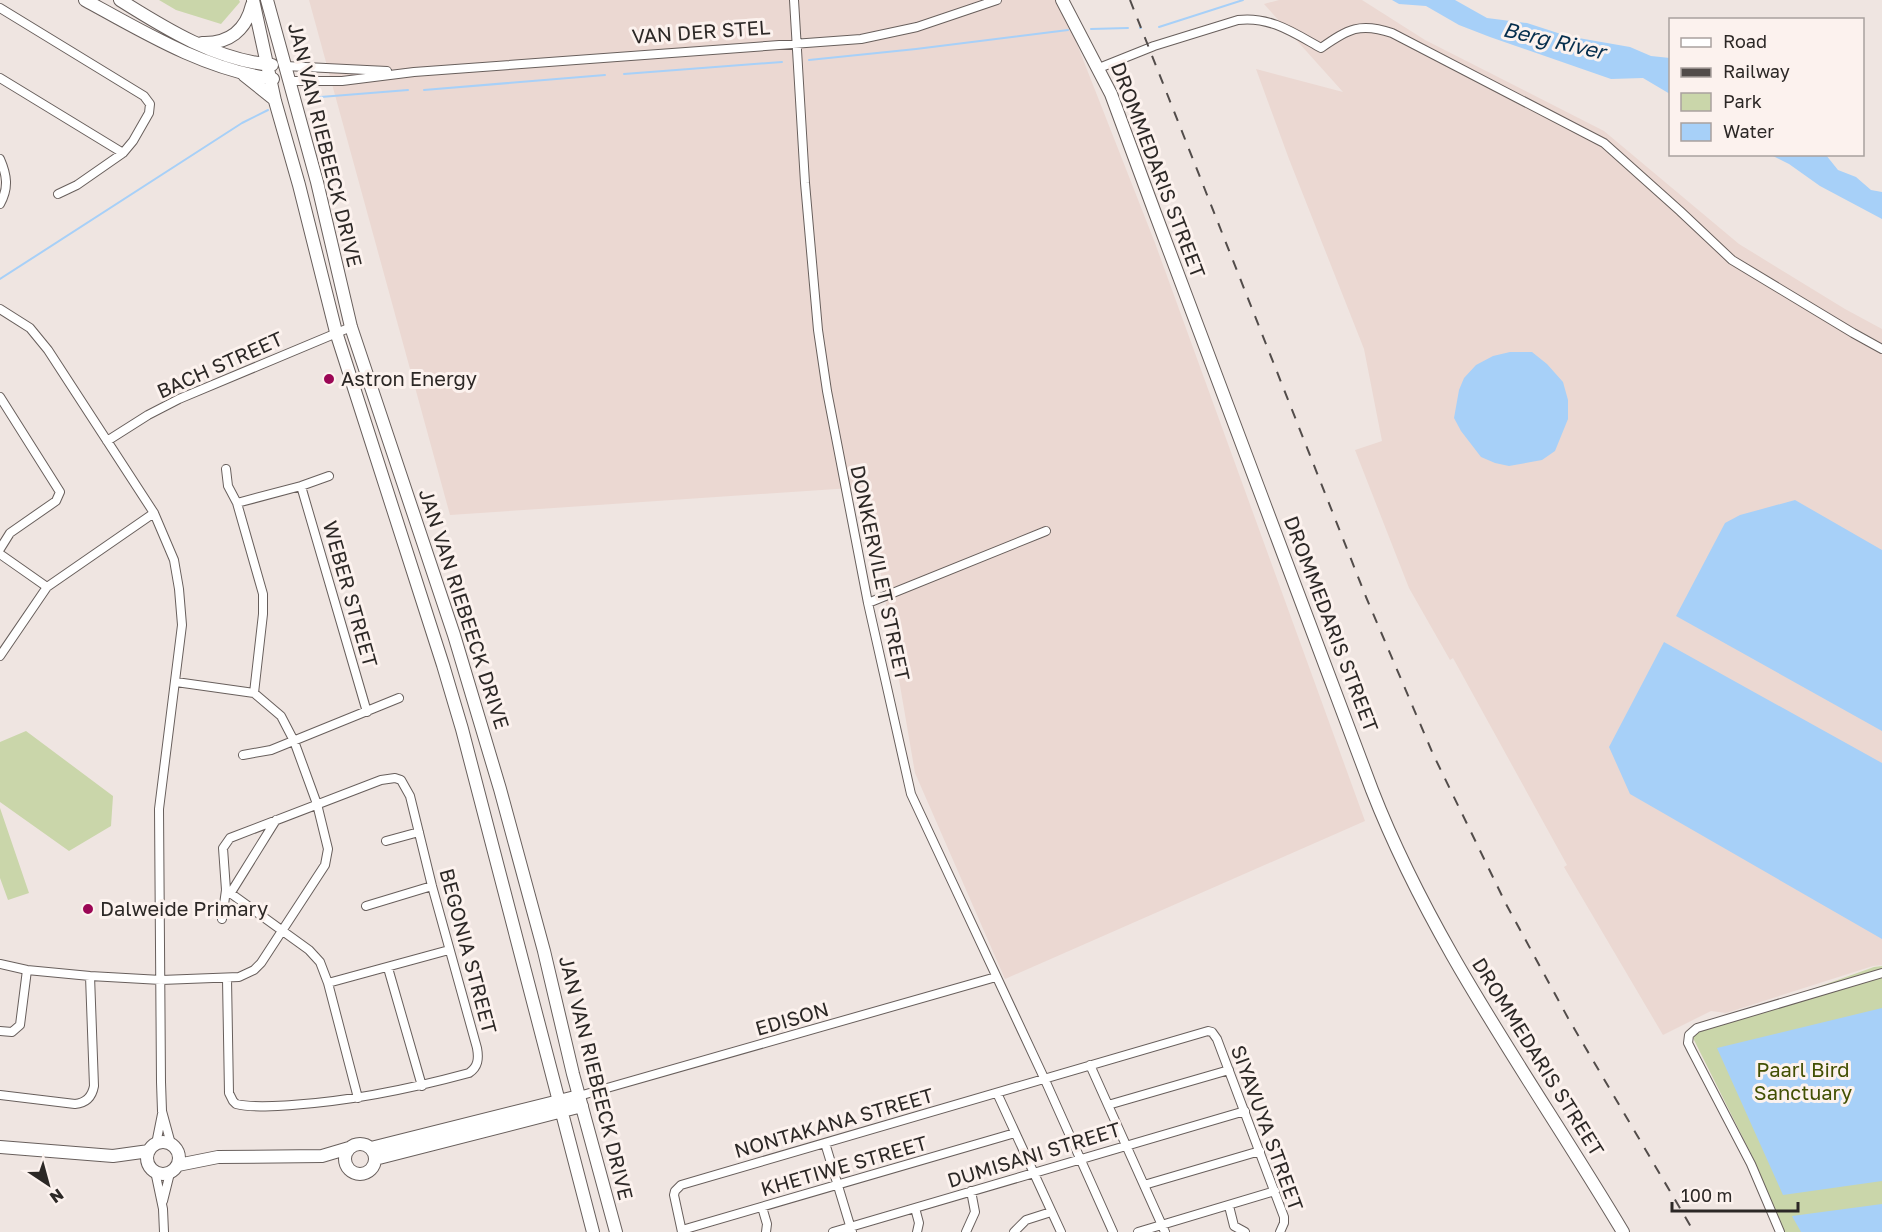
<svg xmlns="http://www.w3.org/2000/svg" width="1882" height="1232" font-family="'Golos Text',sans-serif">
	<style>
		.built { fill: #ebd8d2 }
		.green { fill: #cad6aa }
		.water { fill: #a7d0f8 }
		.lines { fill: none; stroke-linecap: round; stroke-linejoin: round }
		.stream { stroke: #a7d0f8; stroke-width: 2 }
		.street-casing { stroke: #685f5c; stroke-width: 10 }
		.secondary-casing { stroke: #685f5c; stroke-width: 14 }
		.street { stroke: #fff; stroke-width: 8 }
		.secondary { stroke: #fff; stroke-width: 12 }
		.rail { stroke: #524c4a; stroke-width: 2; stroke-dasharray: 10 10; stroke-linecap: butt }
		.poi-dot { fill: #9b0655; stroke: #fcf2ee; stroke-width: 2 }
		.labels { text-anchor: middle; stroke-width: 6; stroke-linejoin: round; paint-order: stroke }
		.street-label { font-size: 20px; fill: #2c2826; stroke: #fcf2ee }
		.poi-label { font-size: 20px; fill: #2c2826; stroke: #fcf2ee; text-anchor: start }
		.park-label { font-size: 20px; fill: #425003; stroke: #fcf2ee }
		.water-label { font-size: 21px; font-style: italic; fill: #052e4d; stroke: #fcf2ee }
	</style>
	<rect width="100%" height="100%" fill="#efe5e1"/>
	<path class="built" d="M309,0H1055L1075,39L1155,243L1365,821L1005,979L915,773L866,487L450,515Z
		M1279,0H1362L1425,40L1604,131L1739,244L1845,309L1882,329V965L1873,966L1726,1013L1711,1011L1663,1035L1564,867L1567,865L1453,658L1450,660L1409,588L1355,450L1382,441L1364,349L1289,159L1256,69L1343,92L1264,4Z"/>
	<path class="green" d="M159,0H239L240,2L221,24L176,10Z
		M26,731L113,796L111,826L69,851L0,802V742Z
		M0,808L29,893L8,900L0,878Z
		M1882,966V1232H1784L1755,1162L1693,1038L1698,1030L1874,967Z"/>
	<path class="water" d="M1392,0H1455L1487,18L1527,23L1567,36L1630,47L1651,56L1670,58V94L1643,78L1611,79L1490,37L1459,25L1426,6L1399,4Z
		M1771,155H1826L1838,170L1856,177L1871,190L1882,192V219L1820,186L1789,164Z
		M1510,352H1532L1547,364L1563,382L1568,400V419L1555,451L1542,460L1509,466L1495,463L1481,457L1461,431L1454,418L1459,390L1464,378L1476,365L1493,356Z
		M1795,500L1882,550V731L1676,616L1725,523L1740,515Z
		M1664,642L1882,763V939L1630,794L1609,747Z
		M1882,1008V1181L1783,1195L1717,1048Z
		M1882,1204V1232H1801L1792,1216Z"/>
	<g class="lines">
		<path class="stream" d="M1159,27L1243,0
			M1140,28H1141
			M1091,29L1128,28
			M809,60L916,49L1068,30
			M624,74L782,62
			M424,90L605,75
			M308,98L408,90
			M0,279L242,123L268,110"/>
		<g class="street-casing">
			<path id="street" d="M794,0L805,183L818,330L827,391L868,603L911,794L1045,1080L1113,1232
				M0,8L144,96L150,104L149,113L133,141L123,153L77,185L58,194
				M285,66L387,71
				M1099,68L1154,46L1238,20C1270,16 1294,33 1321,48C1348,29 1360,22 1392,33L1604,143L1680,211L1732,260L1853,333L1882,349
				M0,78L123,153
				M289,81H342L414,72L861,39L917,27L997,0
				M0,159C7,175 9,188 0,204
				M0,309L30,328L48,350L154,513L174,560L179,589L182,625L159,809L161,1082L162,1111L171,1144
				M0,397L60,492L56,501L10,533L0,549
				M107,441L148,415L179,399L351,327
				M226,469L228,486L237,503L263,594V614L254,693
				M301,486L367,712
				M237,503L301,486L329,476
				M0,554L47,587
				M868,603L1046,531
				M0,656L47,587L154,513
				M243,755L271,750L399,698
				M386,841L419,832
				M226,890L309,950L320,962L328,983L358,1098
				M230,894L276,820
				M366,906L432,886
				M222,919L226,890L223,848L230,838L381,780L395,778L401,780L410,796L432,886L477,1048C479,1059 478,1067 469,1073C410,1089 352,1101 292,1105C274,1106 253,1108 236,1104L233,1101L229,1093L227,979
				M0,964L27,970L90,976L161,980L239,977L254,970L261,963L325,865L328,849L317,804L294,741L281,716L254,693L176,682
				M388,968L422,1086
				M328,983L449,950
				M0,1031L12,1032L20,1025L27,970
				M1090,1065L1165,1232
				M997,1093L1061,1232
				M0,1095L75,1104C86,1103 92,1097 94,1086L90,976
				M579,1096L996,977
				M1108,1105L1229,1070
				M825,1143L852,1232
				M156,1144L162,1114
				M155,1171L163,1209L164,1232
				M1144,1185L1260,1151
				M163,1201L170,1173
				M1229,1206L1234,1226L1245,1232
				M762,1207L767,1224L766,1232
				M915,1208L919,1223L917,1232
				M682,1230L1015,1133
				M682,1232L674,1195L675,1191L681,1185L1208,1031L1212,1032L1217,1039L1284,1217V1223L1280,1232
				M833,1232L1245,1111
				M966,1232L975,1212L971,1191
				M1014,1232L1026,1220L1051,1212
				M1138,1232L1275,1191
				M1780,1232L1751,1164L1692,1051L1688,1043L1689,1035L1697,1028L1882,973"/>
		</g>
		<g class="secondary-casing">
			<path id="secondary" d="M85,0C145,33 204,69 273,79
				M120,0C166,29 216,60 272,65
				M253,0L275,101L299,185L336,332L443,665L462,729L593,1232
				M267,0L317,182L351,327L454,635L500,789L544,951L573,1074L616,1232
				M1062,0L1111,94L1155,213L1372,790C1434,949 1536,1086 1623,1232
				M202,43C229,44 246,30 252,5
				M244,75L274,99
				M147 1158a16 16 0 1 1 32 0a16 16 0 1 1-32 0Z
				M345 1159a15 15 0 1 1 30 0a15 15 0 1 1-30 0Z
				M0,1147L113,1156L149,1151
				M371,1148L579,1096
				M375,1159L582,1106
				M178,1165L218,1157L322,1156L349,1148"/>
		</g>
		<use href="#street" class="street"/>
		<use href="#secondary" class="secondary"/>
		<path class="rail" d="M1130,0L1366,597L1433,754L1506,904L1568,1018L1694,1232"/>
	</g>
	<g class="poi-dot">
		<circle cx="329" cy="379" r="6"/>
		<circle cx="88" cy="909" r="6"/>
	</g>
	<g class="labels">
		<g class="street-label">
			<text transform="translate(701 32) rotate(-4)" y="7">VAN DER STEL</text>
			<text transform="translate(325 145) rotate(76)" y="7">JAN VAN RIEBEECK DRIVE</text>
			<text transform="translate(1158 170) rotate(69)" y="7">DROMMEDARIS STREET</text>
			<text transform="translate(220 365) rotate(-24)" y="7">BACH STREET</text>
			<text transform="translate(880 573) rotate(78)" y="7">DONKERVILET STREET</text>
			<text transform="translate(350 594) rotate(74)" y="7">WEBER STREET</text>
			<text transform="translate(464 609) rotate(72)" y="7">JAN VAN RIEBEECK DRIVE</text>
			<text transform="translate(1331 624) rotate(69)" y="7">DROMMEDARIS STREET</text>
			<text transform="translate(468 951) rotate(75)" y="7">BEGONIA STREET</text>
			<text transform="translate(792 1019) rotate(-16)" y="7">EDISON</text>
			<text transform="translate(1538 1057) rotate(58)" y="7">DROMMEDARIS STREET</text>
			<text transform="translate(596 1078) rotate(76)" y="7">JAN VAN RIEBEECK DRIVE</text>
			<text transform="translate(834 1123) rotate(-16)" y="7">NONTAKANA STREET</text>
			<text transform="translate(1267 1128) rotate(70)" y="7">SIYAVUYA STREET</text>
			<text transform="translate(1034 1155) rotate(-17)" y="7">DUMISANI STREET</text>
			<text transform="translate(844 1166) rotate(-16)" y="7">KHETIWE STREET</text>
		</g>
		<g class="poi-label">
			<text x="341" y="386">Astron Energy</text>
			<text x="100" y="916">Dalweide Primary</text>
		</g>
		<g class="park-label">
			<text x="1803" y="1077">Paarl Bird<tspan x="1803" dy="23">Sanctuary</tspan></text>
		</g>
		<g class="water-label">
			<text transform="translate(1554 41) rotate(13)" y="7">Berg River</text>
		</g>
	</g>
	<rect x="1669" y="18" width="195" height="138" fill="#fcf2ee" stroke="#a9a19e" stroke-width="1.5"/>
	<rect x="1681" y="38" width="30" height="9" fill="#ffffff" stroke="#a9a19e" stroke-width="1.5"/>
	<text x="1723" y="48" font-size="18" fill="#2c2826">Road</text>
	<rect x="1681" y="68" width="30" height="9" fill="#524c4a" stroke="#a9a19e" stroke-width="1.5"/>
	<text x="1723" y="78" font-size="18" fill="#2c2826">Railway</text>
	<rect x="1681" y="93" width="30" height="18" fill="#cad6aa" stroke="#a9a19e" stroke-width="1.5"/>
	<text x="1723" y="108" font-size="18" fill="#2c2826">Park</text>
	<rect x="1681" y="123" width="30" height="18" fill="#a7d0f8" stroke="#a9a19e" stroke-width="1.5"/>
	<text x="1723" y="138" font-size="18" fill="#2c2826">Water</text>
	<g transform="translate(48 1184) rotate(144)" stroke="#fcf2ee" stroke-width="4.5" paint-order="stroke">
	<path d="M0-4.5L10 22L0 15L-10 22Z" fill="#2c2826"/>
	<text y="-9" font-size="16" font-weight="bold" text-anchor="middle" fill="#2c2826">N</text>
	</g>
	<path d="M1672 1202v9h126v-9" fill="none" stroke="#2c2826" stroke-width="3"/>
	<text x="1681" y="1202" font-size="18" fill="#2c2826" stroke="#fcf2ee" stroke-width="4.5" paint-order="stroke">100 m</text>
</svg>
